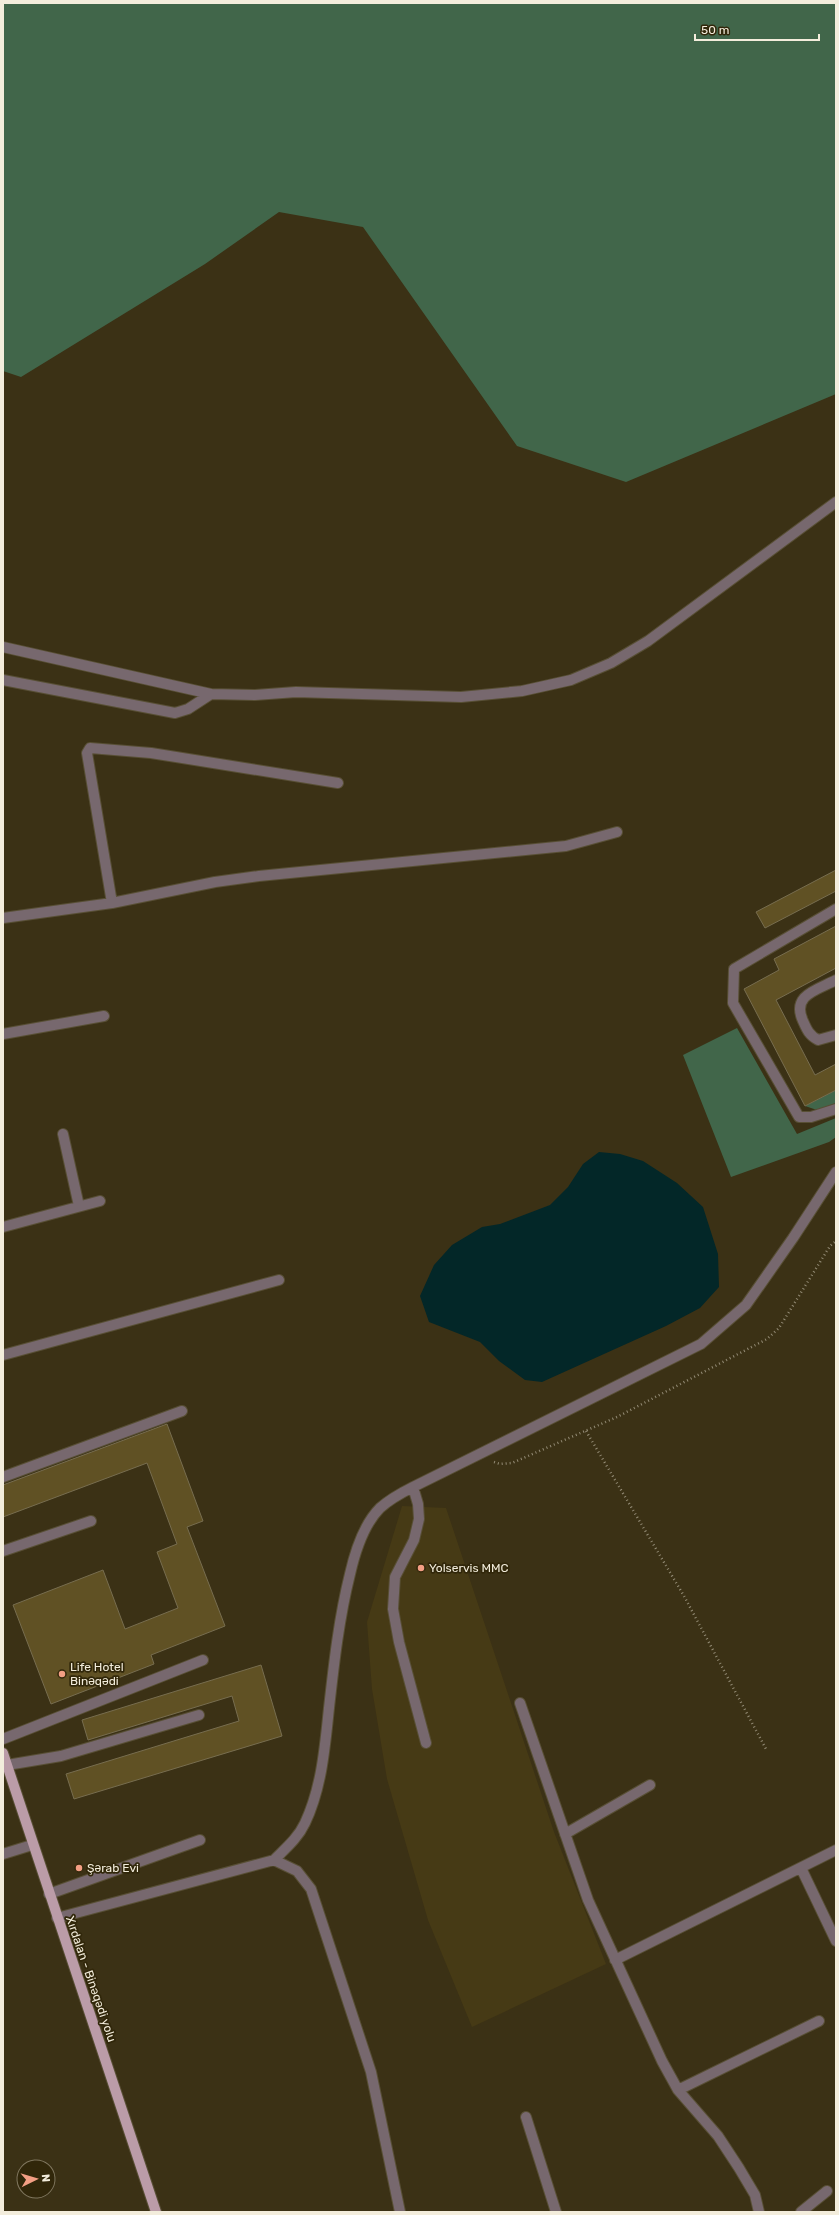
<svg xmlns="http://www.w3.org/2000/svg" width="839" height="2215" font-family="Rubik,sans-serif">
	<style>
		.built { fill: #463a15 }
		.green { fill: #41664a }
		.water { fill: #032728 }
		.building { fill: #605124; stroke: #776d4f }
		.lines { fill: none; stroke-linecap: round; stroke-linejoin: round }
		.minor-casing { stroke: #584f35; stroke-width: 12 }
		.major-casing { stroke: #584f35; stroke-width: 12 }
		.path { stroke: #938b75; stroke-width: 2.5; stroke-dasharray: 1 3; stroke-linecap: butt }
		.minor { stroke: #77686e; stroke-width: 10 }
		.major { stroke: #bb9ca8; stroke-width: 10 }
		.poi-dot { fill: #f39f84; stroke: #31270a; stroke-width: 1.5 }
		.labels { text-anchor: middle; stroke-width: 3.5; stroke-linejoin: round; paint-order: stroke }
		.poi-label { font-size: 12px; fill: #f3eddc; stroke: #31270a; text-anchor: start }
		.street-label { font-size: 12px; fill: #f3eddc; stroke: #31270a }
	</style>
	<rect width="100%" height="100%" fill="#3b3115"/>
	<path class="built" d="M402,1506L446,1508L554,1832L606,1964L472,2027L428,1920L387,1779L372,1689L367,1622Z"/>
	<path class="green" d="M3,3H836V394L626,482L517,446L363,227L279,212L205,264L21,377L3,371Z
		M737,1028L797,1134L836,1118V1137L829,1142L731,1177L683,1055Z
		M836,1090V1103L817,1110L805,1106Z"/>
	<path class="water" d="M599,1152L620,1154L643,1161L677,1183L703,1207L718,1254L719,1287L700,1308L666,1326L542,1382L525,1380L499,1361L480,1342L429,1322L420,1296L434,1265L452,1245L482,1227L500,1224L550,1205L568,1187L583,1164Z"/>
	<path class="building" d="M836,870V891L765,928L756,912Z
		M836,926V968L776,1000L815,1075L836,1064V1090L805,1106L744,989L779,970L774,959Z
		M167,1424L203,1521L187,1527L225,1626L151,1655L154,1664L51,1704L13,1605L103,1570L125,1629L178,1608L157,1552L177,1544L147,1463L3,1517V1485Z
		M261,1665L282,1736L74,1799L66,1774L239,1721L232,1696L88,1740L82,1720Z"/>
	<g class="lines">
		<g class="minor-casing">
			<path id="minor" d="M3,647L211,694
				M3,680L175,713L188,709L211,694L255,695L296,692L461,697L522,691L571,680L611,663L648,641L836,502
				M112,903L87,753L90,748L151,753L338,783
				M836,909L734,969L733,1003L799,1117H811L836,1109
				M3,918L112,903L215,882L259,876L566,846L617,832
				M836,980C817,990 791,995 803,1021C807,1030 809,1035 818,1040L836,1035
				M3,1034L104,1016
				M63,1134L79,1206
				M3,1227L100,1201
				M3,1355L279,1280
				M3,1477L182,1411
				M413,1487L418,1504L419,1519L414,1540L395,1577L393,1609L399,1642L426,1743
				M3,1551L91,1521
				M520,1703L588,1900L662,2061L678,2090L718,2136L739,2168L755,2195L759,2212
				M3,1739L203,1660
				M7,1765L61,1756L199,1715
				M565,1834L650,1785
				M3,1854L32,1845
				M274,1860C286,1848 298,1838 305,1823C322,1787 325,1746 329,1708C334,1663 339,1618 350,1574C355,1552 364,1524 380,1508C390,1499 401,1493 413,1487L701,1344L746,1305L793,1238L836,1172
				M801,1868L836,1941
				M49,1894L200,1840
				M57,1918L274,1860L297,1871L311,1889L371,2072L400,2212
				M615,1960L836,1850
				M678,2090L819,2021
				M526,2117L556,2212
				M801,2212L827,2191"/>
		</g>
		<g class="major-casing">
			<path id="major" d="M3,1753L156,2212"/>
		</g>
		<path class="path" d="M586,1431L684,1596L766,1749
			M494,1462L500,1464L512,1463L617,1417L767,1339L779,1328L830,1246L836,1241"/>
		<use href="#minor" class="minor"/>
		<use href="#major" class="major"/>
	</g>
	<g class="poi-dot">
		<circle cx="421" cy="1568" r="4"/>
		<circle cx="62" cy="1674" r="4"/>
		<circle cx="79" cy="1868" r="4"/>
	</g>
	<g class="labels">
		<g class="poi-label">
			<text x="429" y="1572">Yolservis MMC</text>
			<text x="70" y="1671">Life Hotel<tspan x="70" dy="14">Binəqədi</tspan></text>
			<text x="87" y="1872">Şərab Evi</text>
		</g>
		<g class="street-label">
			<text transform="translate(91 1979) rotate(71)" y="4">Xırdalan - Binəqədi yolu</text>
		</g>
	</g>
	<rect width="839" height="2215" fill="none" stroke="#f3eddc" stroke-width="8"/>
	<g transform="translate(36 2179) rotate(85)"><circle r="19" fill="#31270a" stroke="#7f765e"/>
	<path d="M0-3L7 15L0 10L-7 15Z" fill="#f39f84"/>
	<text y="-6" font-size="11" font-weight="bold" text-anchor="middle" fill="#f3eddc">N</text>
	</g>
	<path d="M695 34v6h124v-6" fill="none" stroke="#f3eddc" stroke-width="2"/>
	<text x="701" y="34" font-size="12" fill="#f3eddc" stroke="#31270a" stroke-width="3" paint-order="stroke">50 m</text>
</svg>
